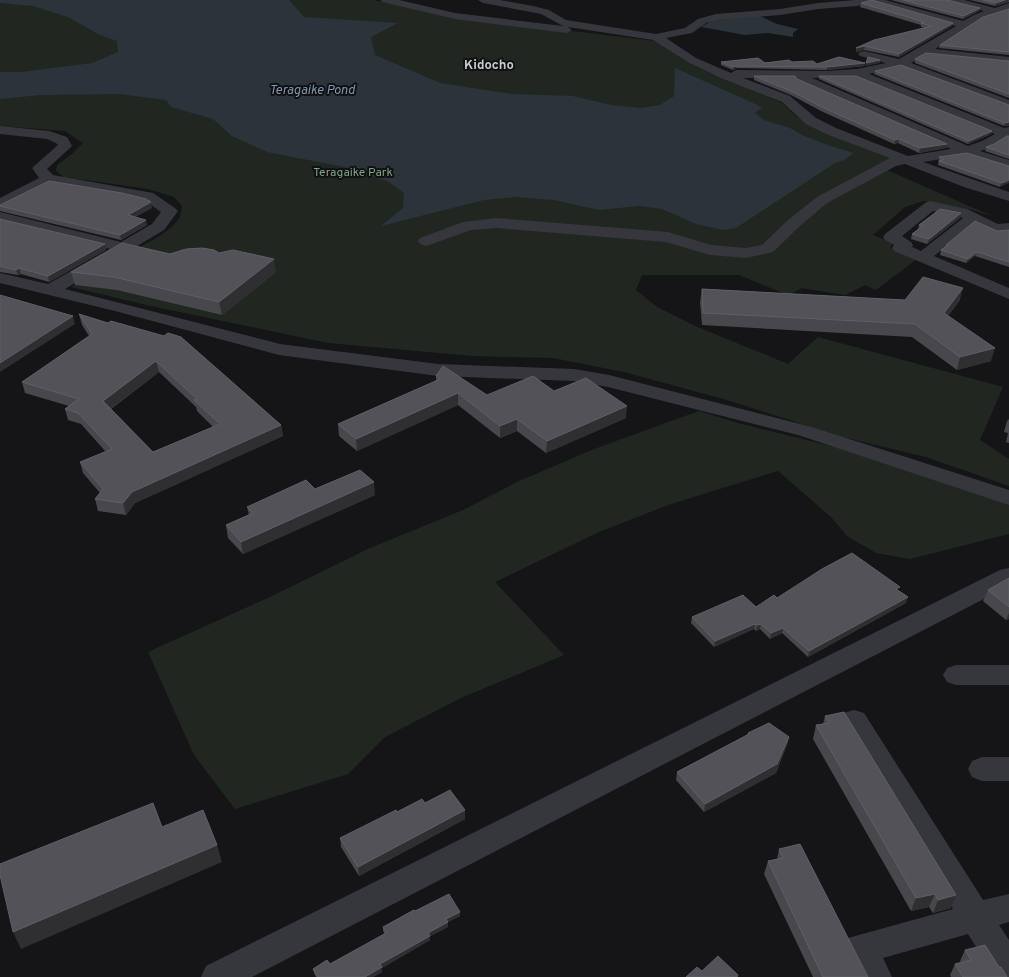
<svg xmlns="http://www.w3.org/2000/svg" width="1009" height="977" font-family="Overpass,sans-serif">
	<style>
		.green { fill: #202721 }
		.water { fill: #2c333b }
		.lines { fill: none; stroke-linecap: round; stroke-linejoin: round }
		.minor { fill: #36373c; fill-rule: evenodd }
		.wall { fill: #47474c; fill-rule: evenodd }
		.shaded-wall { fill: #2f2f32 }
		.building { fill: #525258; stroke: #5f6066; fill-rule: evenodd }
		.labels { text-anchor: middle; stroke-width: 4; stroke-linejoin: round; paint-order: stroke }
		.far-park-label { font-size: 12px; fill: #7fa184; stroke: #111012 }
		.far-neighbourhood-label { font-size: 13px; font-weight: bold; fill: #c9cbd3; stroke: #111012 }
		.far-water-label { font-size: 13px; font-style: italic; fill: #8096b1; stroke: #111012 }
	</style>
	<rect width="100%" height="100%" fill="#151517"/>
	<path class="green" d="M0,0H373L454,17L656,41L674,50L681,58L699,67L782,103L796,116L807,122L897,158L880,167L992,216L968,209L923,201L905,207L873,235L893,243L890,248L917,259L876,290L865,285L845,295L802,288L788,295L739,275H642L636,290L657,307L693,325L788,364L818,337L1003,387L980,440L1009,459V486L926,457L843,437L727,400L624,372L553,358L473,356L328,343L151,306L71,287L131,251L155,239L172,227L180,217L182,206L174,197L148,189L64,177L56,171L57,165L72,154L83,143L65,131L0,126Z
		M699,411L738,423L847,450L1009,504V534L910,559L876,553L847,536L831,517L778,471L668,505L599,532L495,582L564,655L461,698L385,737L348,774L235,809L194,755L148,652L272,596L370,548L463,510L517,482L594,449Z"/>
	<path class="water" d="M0,0H289L304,17L398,23L371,37L375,55L440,83L511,94L573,96L611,105L641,108L660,105L674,96L675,68L762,107L755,113L764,120L790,128L802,135L827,145L854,153L844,160L835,163L736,228L723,230L696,224L662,209L639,206L599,210L554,200L515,197L484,200L381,226L403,208L404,193L389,182L344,167L267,152L232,136L213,119L171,107L166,100L119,94L40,95L0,99V72H22L92,63L118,52L117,41L100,35L68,17L33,6L0,3Z
		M760,16L777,24L798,29L793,33V37L768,33L745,35L701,27L713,20Z"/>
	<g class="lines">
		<path class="minor" d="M381,0H399L455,13L563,26L541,14L483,3L478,0H500L533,6L549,10L566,20L656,34L685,28L698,19L716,14L780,9L818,3L856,0H885L963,21L974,15L984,11L947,2L946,0H964L995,8L1009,3V10L982,19L935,49L1009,57V63L925,55L911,63L1009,100V108L900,67L869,74L1004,128L1009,127V139L1006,138L992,147L980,151L1009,160V169L966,155L923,162L1009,192V201L964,187L905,164L896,166L827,203L800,226L773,252L746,258L710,255L666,242L497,228L471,230L432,244L426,246L420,244L418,241L420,238L463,222L497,218L668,232L711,245L746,248L762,245L788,220L817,197L890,158L826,134L806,124L782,102L721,78L688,62L653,40L568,27L572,30L567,33L455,19L382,2ZM871,2L956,26L899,59L864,51L860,52L858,54L860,56L886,63L857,69L827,71L736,70L731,73L696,58L666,38L692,33L706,23L717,20L780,15L818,9L857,6ZM856,77L995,134L982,141L968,146L812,78ZM743,78H795L797,81L951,149L908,156L836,128L816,118L790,96Z
			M0,126L49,131L67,137L72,146L47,169L53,175L153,193L175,208L178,211L164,230L65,289L280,344L438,364L574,369L609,375L812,427L1009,490V505L798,435L608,387L574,381L438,376L279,355L115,311L0,283V273L48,284L110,249L0,222V212L121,242L152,224L161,212L144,200L50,184L0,209V198L39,178L32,168L58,145L56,143L47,139L0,134Z
			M930,201L967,209L998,224L1009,223V233L996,234L974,224L934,256L1009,288V299L894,251L892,248L894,245L885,240L883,237L885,234L925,203ZM933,211L958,216L963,218L921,251L912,247L913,245L911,242L902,236Z
			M1009,568V586L252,977H201L206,966L1000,570Z
			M956,665H1009V685H956L947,682L943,675L947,668Z
			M854,710L864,713L983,900L1009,894V922L999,925L1009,940V977H995L968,934L883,958L892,977H857L843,949L848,938L953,909L840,721L844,713Z
			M982,757H1009V781H982L972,777L968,769L972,761Z"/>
	</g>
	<path class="wall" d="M891,0H947L980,8L979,11L963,19Z
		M970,0H1009V2L995,6Z
		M861,3L953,23L952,26L899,57L864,50L856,52V48L925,28L921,27V25L860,7Z
		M1009,9V55L939,48L940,45Z
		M915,59L1009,61V98L915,63Z
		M721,62H792L817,64L865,63L864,66L827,70L736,68L733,70L721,65Z
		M875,71L1009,105V126H1004L874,74Z
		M754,76L797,79L947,144L946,148L919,153L898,143L894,144L821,111L791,95L754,80Z
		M819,76L992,131L991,134L968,144L819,79Z
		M1009,136V159L985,151L986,147L994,144Z
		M939,157L1009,166L1000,187L938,165Z
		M0,205L152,208L135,217L147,225L121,240L0,211Z
		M961,213L960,218L927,244L911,239L912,234L918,229L919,225Z
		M0,219L105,244L106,250L49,282L21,274L18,275L0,272Z
		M1009,230V267L975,256L966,263L940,255L941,250L945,247L946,245L997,231Z
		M219,253L276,272L222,315L117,290L75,285L71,272L170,254Z
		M702,289L905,300H960L948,316L991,361L957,370L912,337L702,325L700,302Z
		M79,314L281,425L283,436L135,503L126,515L98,511L95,499L100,493L83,473L80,462L106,452L81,424L68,420L65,409L69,406L25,393L22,382L89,336L82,325ZM159,372L196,407L197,411L213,427L153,452L111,409Z
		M436,376L487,395L554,391L626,418L546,453L517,431L500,438L458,405L357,451L339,436L338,424L436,381Z
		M1009,419V443L1006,442L1008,433L1004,432L1007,421Z
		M315,489L375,495L243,554L228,538L226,525L249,515L247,507Z
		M1009,578V619L1006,620L983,601L988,590Z
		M899,591L906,603L808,657L782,633L770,639L760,629L756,631L754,629L714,647L691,623L692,617L756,607L777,598Z
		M825,716L951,908L933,913L929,907L911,911L813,739L816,725L823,724Z
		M748,733L789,737L787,745L776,773L704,812L676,780L677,772L747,735Z
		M397,812L465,819L359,876L341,847L340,838Z
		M779,849L868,977H813L764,874L768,861L777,859Z
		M415,911L460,916L448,922V927L430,936V940L382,968V972L373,977H316L314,973L313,969L330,964L385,934L383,931V927Z
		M965,950L999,967L1007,977H951L950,975L955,964L961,962L960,961Z"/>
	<path class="shaded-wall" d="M1005,0H1009L1008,2L995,6L996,3Z
		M980,8L979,11L963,19L964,16Z
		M953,23L952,26L899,57V54Z
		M865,46L864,50L856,52V48Z
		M880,60V63L865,66L866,63Z
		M865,63L864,66L827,70V67Z
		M736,66V68L733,70V67Z
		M1009,122V126H1004L1005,123Z
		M992,131L991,134L968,144L969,141Z
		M899,139L898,143L894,144L895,140Z
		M947,144L946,148L919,153L920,148Z
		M1009,180V183L1000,187L1002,183Z
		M151,202L152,208L129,220L128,215Z
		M961,213L960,218L927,244L929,239Z
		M146,220L147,225L121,240L120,235Z
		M105,244L106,250L49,282L48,276Z
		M977,252L975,256L966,263L968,259Z
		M274,259L276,272L222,315L219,302Z
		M19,268L21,274L18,275L16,270Z
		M963,288L960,300L940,326L944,313Z
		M73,316L75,324L0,372V363Z
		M995,348L991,361L957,370L960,357Z
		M156,361L159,372L106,412L103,401Z
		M458,393V405L357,451L356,439Z
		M627,406L626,418L546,453L547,441Z
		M517,419V431L500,438V426Z
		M281,425L283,436L135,503L126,515L123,503L132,492Z
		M374,482L375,495L243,554L241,542Z
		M908,597L906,603L808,657L809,651Z
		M1009,613V619L1006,620Z
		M755,624L754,629L714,647L715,641Z
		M761,624L760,629L756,631L757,625Z
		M783,628L782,633L770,639L771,633Z
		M789,737L787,745L776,773L704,812L705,804Z
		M465,810V819L359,876L358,867Z
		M217,845L222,862L21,949L13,932Z
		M935,894L929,907L911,911L916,898Z
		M956,895L951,908L933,913L938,900Z
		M460,912V916L448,922V927L430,936V940L382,968V972L373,977H365L380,964L428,933L446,919Z"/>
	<path class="building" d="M872,0L953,23L899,54L865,46L856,48L874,40L932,26L921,23L924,22L861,3Z
		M903,0H947L980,8L964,16Z
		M983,0H1005L996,3Z
		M1009,9V52L940,45L983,17Z
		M926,53L1009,61V94L915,59Z
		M839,57L865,63L827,67L736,66L733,67L721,62L758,58L765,63L789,60L792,62L813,61L817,64Z
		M868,57L880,60L866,63Z
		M901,65L1009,105V122L1005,123L875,71Z
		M754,76H795L797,79L947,144L920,148L899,139L895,140L822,107L791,91Z
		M819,76H856L992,131L969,141Z
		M1007,136H1009V155L986,147L994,144Z
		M967,153L1009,166V180L1002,183L939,161L944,159L939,157Z
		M49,181L122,193L146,199L151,202L128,215L146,220L120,235L0,206V205Z
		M940,209L961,213L929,239L912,234L923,226L919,225Z
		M0,219L105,244L48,276L19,268L16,270L0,266Z
		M975,221L997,231L1009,230V262L977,252L968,259L941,250L948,245H946Z
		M122,243L170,254L186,249L202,248L214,250L219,253L233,250L274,259L219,302L114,277L71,272Z
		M923,277L963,288L944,313L995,348L960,357L915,324L703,313L702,289L905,300Z
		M0,295L73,316L0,363Z
		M79,314L108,323L111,321L164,336L168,333L181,337L281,425L132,492L123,503L95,499L103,489L80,462L112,449L78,413L65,409L79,399L22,382L92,334ZM156,361L197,399L194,400L220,424L153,452L103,401Z
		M443,366L487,395L533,376L554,391L586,378L627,406L547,441L517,419L500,426L458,393L356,439L338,424L440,379L436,376Z
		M360,470L374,482L241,542L226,525L253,513L247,507L306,480L315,489Z
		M852,553L900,587L896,589L908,597L809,651L783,628L771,633L761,624L757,625L755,624L715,641L692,617L743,595L756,607L774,595L777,598L822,569Z
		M1009,578V607L988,590Z
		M844,712L956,895L938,900L935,894L916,898L816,725L829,723L825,716Z
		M769,723L789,737L777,764L705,804L677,772L749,734L748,733Z
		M450,790L465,810L358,867L340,838L396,810L397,812L422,799L425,803Z
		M153,803L162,827L203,810L217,845L13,932L0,875V864Z
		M800,844L868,977H823L768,861L783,858L779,849Z
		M449,894L460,912L446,919L448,922L428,933L430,936L380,964L382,967L365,977H318L313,969L327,960L330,964L386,933L383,927L414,910L415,911Z
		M985,945L999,967H1001L1007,977H963L955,964L971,960L965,950Z
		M718,956L738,975L737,977H686L697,967L702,971Z"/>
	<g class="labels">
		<g class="far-park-label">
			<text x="353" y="176">Teragaike Park</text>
		</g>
		<g class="far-neighbourhood-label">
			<text x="489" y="69">Kidocho</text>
		</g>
		<g class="far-water-label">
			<text x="312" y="94">Teragaike Pond</text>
		</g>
	</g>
</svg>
